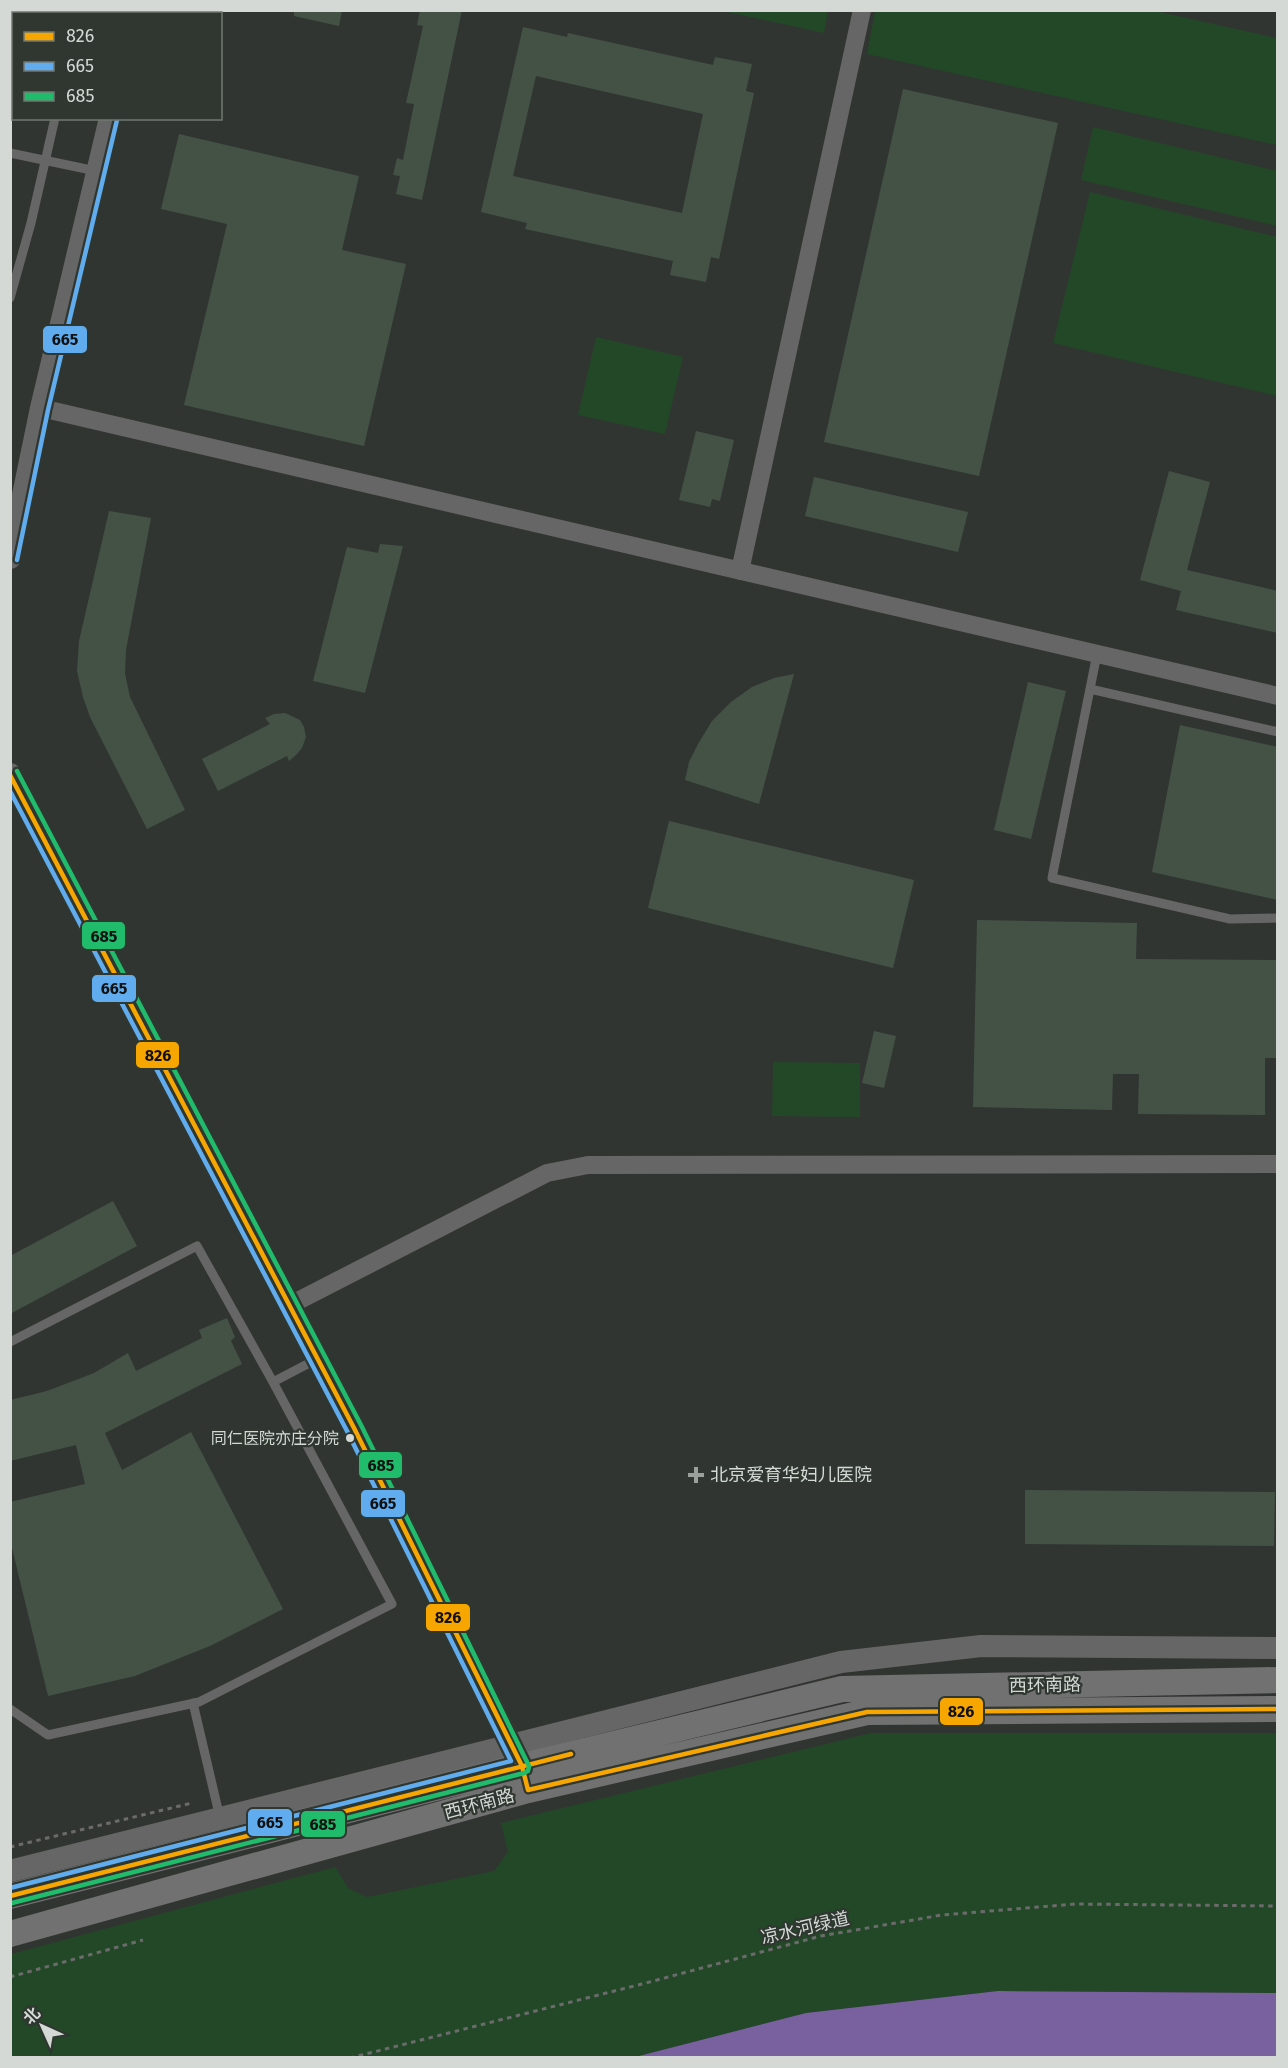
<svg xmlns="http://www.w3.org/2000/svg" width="1288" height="2068" font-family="'Fira Sans','Noto Sans SC',sans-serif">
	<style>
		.green { fill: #234828 }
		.water { fill: #7961a0 }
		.building { fill: #445246; fill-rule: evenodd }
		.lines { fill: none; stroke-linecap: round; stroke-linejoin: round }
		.path { stroke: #6b6b6b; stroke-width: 3; stroke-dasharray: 4.5 4.5; stroke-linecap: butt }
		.service { stroke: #676667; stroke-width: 9 }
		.minor { stroke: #676667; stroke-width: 18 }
		.tertiary { stroke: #676667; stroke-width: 22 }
		.secondary { stroke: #727172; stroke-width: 26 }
		.bus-1-casing { stroke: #2f3730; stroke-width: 9 }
		.bus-2-casing { stroke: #2f3730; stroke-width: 9 }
		.bus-3-casing { stroke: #2f3730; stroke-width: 9 }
		.bus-1 { stroke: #f7a600; stroke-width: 4.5 }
		.bus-2 { stroke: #60acee; stroke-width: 4.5 }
		.bus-3 { stroke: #20bc6c; stroke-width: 4.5 }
		.bus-dot { fill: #d4d9d5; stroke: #2f3730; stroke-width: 2 }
		.poi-dot { fill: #9ba09c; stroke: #2f3730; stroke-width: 2 }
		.labels { text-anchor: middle; stroke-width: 4.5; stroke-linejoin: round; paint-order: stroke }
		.bus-label { font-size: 16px; fill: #d4d9d5; stroke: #2f3730; text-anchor: end }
		.poi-label { font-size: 18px; fill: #d4d9d5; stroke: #2f3730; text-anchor: start }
		.street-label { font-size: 18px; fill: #d4d9d5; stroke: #2f3730 }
		.line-badge { stroke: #2f3730; stroke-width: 2 }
		.pale-badge-label { font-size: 16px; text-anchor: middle; font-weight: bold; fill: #111 }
	</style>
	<rect width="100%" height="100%" fill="#313531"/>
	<path class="green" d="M723,11H828L824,33Z
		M875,11H1155L1277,38V145L867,54Z
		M1093,127L1277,171V226L1081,180Z
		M1090,192L1277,237V396L1053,343Z
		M596,337L683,357L665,434L578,415Z
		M773,1062L860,1063V1117L772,1116Z
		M871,1733H1277V1993L998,1991L806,2013L635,2057L11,2058V1954L335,1867L348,1888L367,1897L494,1871L508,1852L501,1823Z"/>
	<path class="water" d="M998,1991L1277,1993V2057H635L806,2013Z"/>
	<path class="building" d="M294,10H342L339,26L294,16Z
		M420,10H462L422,200L396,194L400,176L393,175L397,158L403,160L414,104L406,103L423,26L417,25Z
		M523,27L567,37L568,33L713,65L715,57L752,64L746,91L754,93L719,259L711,257L706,282L670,275L673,261L525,229L527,223L481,212ZM536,76L703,114L682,213L513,176Z
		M903,89L1058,123L979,476L824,442Z
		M179,134L359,176L342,250L406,264L364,446L184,405L227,224L161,209Z
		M696,431L734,440L720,501L712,499L710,507L679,500Z
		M1169,471L1210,482L1187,570L1278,591V633L1176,610L1181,591L1140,580Z
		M814,477L968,512L958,552L805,516Z
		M109,511L151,518L126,650L125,674L130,697L185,810L147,829L90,717L83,697L77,671L79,641Z
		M380,544L403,546L365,693L313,681L347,547L378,553Z
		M794,674L759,804L685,780L689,762L698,744L712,721L731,702L752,687L774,678Z
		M1028,682L1066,691L1031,839L994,830Z
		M285,713L300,720L304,727L306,737L302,748L296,755L289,761L287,756L218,791L202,759L270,724L265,718L274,714Z
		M1180,725L1278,747V900L1152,872Z
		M669,821L914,880L893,968L648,908Z
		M977,920L1137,923L1136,959L1278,960V1058H1265V1115L1138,1114L1139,1074H1113L1112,1110L973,1107Z
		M874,1031L896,1036L884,1088L862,1083Z
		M113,1201L137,1246L10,1314V1256Z
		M227,1318L235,1337L231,1341L242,1364L105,1433L122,1470L191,1432L283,1609L210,1646L135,1676L48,1696L10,1540V1502L85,1484L76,1445L10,1461V1400L47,1391L94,1373L128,1353L136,1371L202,1338L199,1330Z
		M1025,1490L1275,1492L1274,1546L1025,1544Z"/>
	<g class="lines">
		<path class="path" d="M10,1847L192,1803
			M10,1977L143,1940
			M350,2058L642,1984L821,1936L942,1915L1075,1904L1278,1906"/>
		<path class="service" d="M80,14V10
			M10,153L96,171
			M10,298L31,223L55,118
			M1097,654L1052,878L1230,919L1278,918
			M1090,689L1278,732
			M10,1342L197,1246L273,1382L317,1359
			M193,1703L220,1818
			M10,1709L48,1735L199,1702L392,1604L273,1382"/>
		<path class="minor" d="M41,408L1278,696
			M740,571L862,10
			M290,1305L547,1173L588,1165L1278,1164"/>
		<path class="tertiary" d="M135,14L136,10
			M10,558L41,408L110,118
			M10,774L354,1428L518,1759
			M10,1871L841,1662L981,1646L1278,1648"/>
		<path class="secondary" d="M10,1896L522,1766L842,1689L1278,1680
			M10,1934L528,1790L867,1712L1278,1709"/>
		<g class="bus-1-casing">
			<path id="bus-1" d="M10,775L354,1428L522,1766L528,1790L867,1712L1278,1709
				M10,1896L571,1754"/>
		</g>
		<g class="bus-2-casing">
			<path id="bus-2" d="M17,560L48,410L117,120
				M10,791L347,1431L511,1761L10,1888"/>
		</g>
		<g class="bus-3-casing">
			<path id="bus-3" d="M12,1903L524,1773L528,1771L529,1766L361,1425L17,771"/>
		</g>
		<use href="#bus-1" class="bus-1"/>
		<use href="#bus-2" class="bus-2"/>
		<use href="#bus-3" class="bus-3"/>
	</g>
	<circle class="bus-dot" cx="350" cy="1438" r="5"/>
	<path class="poi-dot" d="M693 1466h6v6h6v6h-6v6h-6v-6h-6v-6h6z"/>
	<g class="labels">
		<g class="bus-label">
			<text x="339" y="1444">同仁医院亦庄分院</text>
		</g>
		<g class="poi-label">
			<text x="710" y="1481">北京爱育华妇儿医院</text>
		</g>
		<g class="street-label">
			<text transform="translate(1045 1685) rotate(-1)" y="6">西环南路</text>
			<text transform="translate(479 1804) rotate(-15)" y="6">西环南路</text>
			<text transform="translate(805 1928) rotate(-13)" y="6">凉水河绿道</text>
		</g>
	</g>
	<g class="line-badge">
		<rect x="42" y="325" width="46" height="29" rx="6" fill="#60acee"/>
		<rect x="81" y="921" width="45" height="29" rx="6" fill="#20bc6c"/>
		<rect x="91" y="974" width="46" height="29" rx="6" fill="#60acee"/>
		<rect x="135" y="1041" width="45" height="28" rx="6" fill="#f7a600"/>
		<rect x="358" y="1451" width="45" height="28" rx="6" fill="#20bc6c"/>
		<rect x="360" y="1489" width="46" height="29" rx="6" fill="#60acee"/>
		<rect x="425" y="1603" width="46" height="29" rx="6" fill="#f7a600"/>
		<rect x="939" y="1697" width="45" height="29" rx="6" fill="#f7a600"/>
		<rect x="247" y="1808" width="46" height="29" rx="6" fill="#60acee"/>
		<rect x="300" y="1810" width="46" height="28" rx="6" fill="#20bc6c"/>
	</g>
	<g class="pale-badge-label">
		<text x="65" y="345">665</text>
		<text x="104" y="942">685</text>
		<text x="114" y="994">665</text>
		<text x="158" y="1061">826</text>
		<text x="381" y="1471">685</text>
		<text x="383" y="1509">665</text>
		<text x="448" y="1623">826</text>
		<text x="961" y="1717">826</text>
		<text x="270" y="1828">665</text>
		<text x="323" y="1830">685</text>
	</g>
	<rect width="1288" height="2068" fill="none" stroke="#d4d9d5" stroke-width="24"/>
	<rect x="12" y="12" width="210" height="108" fill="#2f3730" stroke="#717872" stroke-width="1.5"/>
	<rect x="24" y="32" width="30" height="9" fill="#f7a600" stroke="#717872" stroke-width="1.5"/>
	<text x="66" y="42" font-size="18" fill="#d4d9d5">826</text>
	<rect x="24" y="62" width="30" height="9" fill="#60acee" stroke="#717872" stroke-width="1.5"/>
	<text x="66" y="72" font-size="18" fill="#d4d9d5">665</text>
	<rect x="24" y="92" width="30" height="9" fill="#20bc6c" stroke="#717872" stroke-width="1.5"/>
	<text x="66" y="102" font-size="18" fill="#d4d9d5">685</text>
	<g transform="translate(42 2026) rotate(315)" stroke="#2f3730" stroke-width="4.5" paint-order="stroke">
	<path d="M0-4.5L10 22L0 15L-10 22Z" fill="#d4d9d5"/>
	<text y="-9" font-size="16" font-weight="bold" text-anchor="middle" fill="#d4d9d5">北</text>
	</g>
</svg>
